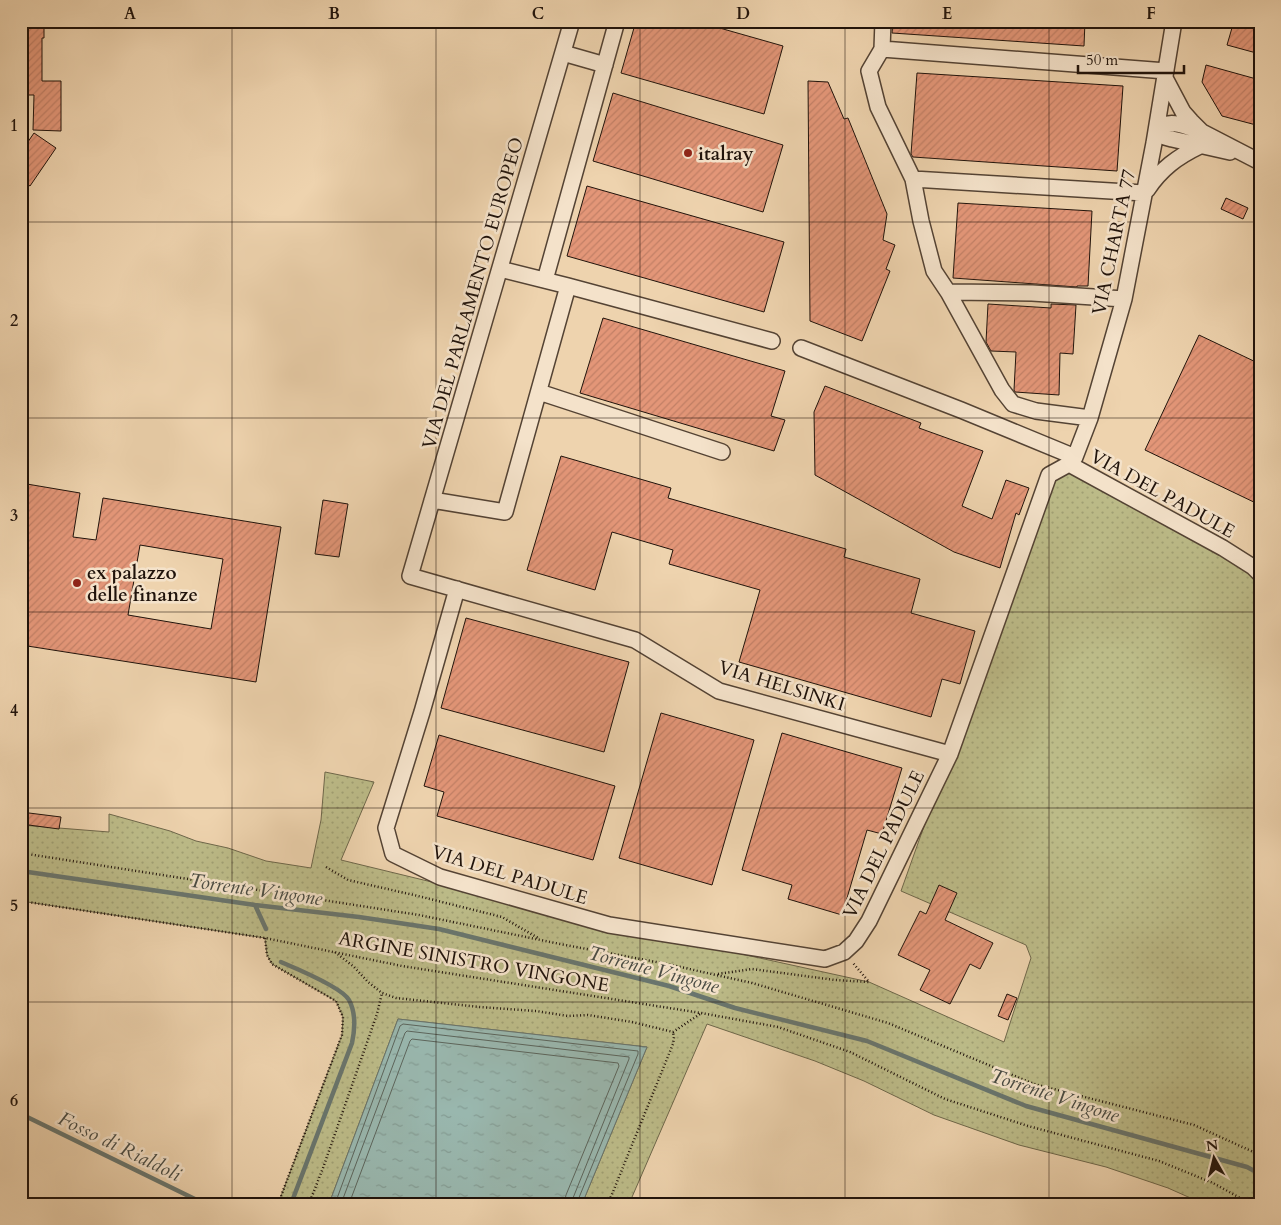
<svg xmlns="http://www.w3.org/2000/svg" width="1281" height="1225" font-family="Cardo,serif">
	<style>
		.grass { fill: url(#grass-dots); stroke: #6e674a }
		.water { fill: url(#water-ripples); stroke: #69756d }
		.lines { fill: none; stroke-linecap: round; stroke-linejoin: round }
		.shore { stroke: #5c655c; stroke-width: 1 }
		.stream { stroke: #69756d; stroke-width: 4.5 }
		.building { fill: url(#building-hatch); stroke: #20130b; fill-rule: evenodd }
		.minor-casing { stroke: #544334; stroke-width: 18 }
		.path { stroke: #20130b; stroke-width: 2.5; stroke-dasharray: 1 2.5; stroke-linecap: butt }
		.minor { stroke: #f4e2ca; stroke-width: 15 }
		.grid { fill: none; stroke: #20130b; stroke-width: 1; stroke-opacity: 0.55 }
		.poi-dot { fill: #8f2418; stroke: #f4e2ca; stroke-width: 2 }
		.labels { text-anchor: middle; stroke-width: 5; stroke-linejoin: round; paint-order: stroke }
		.poi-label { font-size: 19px; font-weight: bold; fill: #20130b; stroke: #f4e2ca; text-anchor: start }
		.street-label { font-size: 19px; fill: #20130b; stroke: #f4e2ca }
		.water-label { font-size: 20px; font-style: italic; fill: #4a4c44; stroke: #f4e2ca }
		.neatline { fill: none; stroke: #20130b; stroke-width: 2 }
		.grid-label { font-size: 16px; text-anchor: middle; font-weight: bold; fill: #20130b }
	</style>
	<defs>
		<pattern id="grass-dots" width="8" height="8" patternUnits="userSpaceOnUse" patternTransform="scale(1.25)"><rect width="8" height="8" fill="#bcbb88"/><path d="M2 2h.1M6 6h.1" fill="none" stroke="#a1a074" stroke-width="1.8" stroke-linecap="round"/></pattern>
		<pattern id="water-ripples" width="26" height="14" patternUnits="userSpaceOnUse" patternTransform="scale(1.25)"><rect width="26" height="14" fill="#99b7ae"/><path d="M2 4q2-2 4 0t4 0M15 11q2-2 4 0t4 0" fill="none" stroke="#849c94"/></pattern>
		<pattern id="building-hatch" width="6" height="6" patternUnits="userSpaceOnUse" patternTransform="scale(1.25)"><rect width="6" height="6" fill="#e39678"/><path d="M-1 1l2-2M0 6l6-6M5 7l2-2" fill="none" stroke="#c28066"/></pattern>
	</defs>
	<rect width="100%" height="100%" fill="#eed3ae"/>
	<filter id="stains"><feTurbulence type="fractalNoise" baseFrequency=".004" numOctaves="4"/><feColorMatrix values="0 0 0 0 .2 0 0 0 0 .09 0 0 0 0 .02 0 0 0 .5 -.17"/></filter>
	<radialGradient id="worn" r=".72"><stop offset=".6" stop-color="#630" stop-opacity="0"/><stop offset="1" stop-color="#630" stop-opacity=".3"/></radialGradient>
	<path class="grass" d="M1069,464L1260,574V1204H1204L1168,1188L1106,1167L1019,1145L934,1115L864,1081L815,1061L707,1024L629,1204H582L647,1047L398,1019L329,1204H278L342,1035L343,1017L336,1001L272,964L267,955L265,938L21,901V825L109,832V814L170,831L196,841L228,848L266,861L311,868L321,820L325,772L374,782L341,860L609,925L869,982L1004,1042L1031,958L1026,945L901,891L1049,475Z"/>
	<path class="water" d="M398,1019L647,1047L582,1204H329Z"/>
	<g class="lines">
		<path class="shore" d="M335,1204L400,1026L403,1024L638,1051V1054L578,1200V1204
			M341,1204L405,1033L407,1031L629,1057V1059L573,1198L572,1204
			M349,1204L410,1041L412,1039L618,1063L619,1066L566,1195L564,1204"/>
		<path class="stream" d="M21,871L255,905L359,917L439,929L669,986L735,1008L867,1041L1026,1106L1247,1167L1260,1174
			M255,905L266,929
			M281,962C295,968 342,987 349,1000C356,1013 355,1029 352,1043L291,1204
			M21,1114L205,1204"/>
	</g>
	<path class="building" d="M21,21H44V38H42V81H61V131L33,130L34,95H21Z
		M636,21H695L783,46L764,114L621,73Z
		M893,21H1085L1084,46L892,33Z
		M1234,21H1260V54L1227,45Z
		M1206,65L1260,80V126L1222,116L1202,82Z
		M917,73L1123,86L1117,171L913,157L911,154Z
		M808,81L828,82L844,119L848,118L887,214L883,240L895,245L886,269L890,271L862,341L810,321Z
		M613,93L783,145L763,212L593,161Z
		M34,133L56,148L30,186L21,180V152Z
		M587,186L784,242L764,312L567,256Z
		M1226,198L1248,208L1243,219L1221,209Z
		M958,203L1092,211L1088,286H1077V287L953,278Z
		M988,304L1051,308V304L1076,305L1073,354L1060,353L1059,395L1015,392L1014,390L1016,352L991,351L986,342Z
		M603,318L785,371L771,416L785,420L774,451L580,393Z
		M1199,335L1260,364V505L1145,450Z
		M825,386L921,423L919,428L983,451L962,506L992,519L1006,480L1029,488L1019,515L1016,513L1000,568L954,552L815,475L814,412Z
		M561,456L671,488L668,498L846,549L844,557L920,579L911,613L975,631L960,684L942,679L931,717L739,662L760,590L669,564L673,550L612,532L595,590L527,570Z
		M21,483L80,493L73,537L96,540L103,498L281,527L256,682L21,645ZM140,545L223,559L211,629L128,615Z
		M323,500L348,504L339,557L315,554Z
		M466,618L629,662L604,752L441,708Z
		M661,713L754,740L712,885L619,858Z
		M782,733L902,768L882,834L867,830L842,915L788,899L792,885L742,870Z
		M439,735L615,786L593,860L437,816L444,792L424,786Z
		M21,812L61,817L59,829L21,824Z
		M939,885L957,893L945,920L993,943L980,969L970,964L950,1004L920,990L930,970L898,955L920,911L926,914Z
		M1007,994L1017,998L1008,1020L998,1016Z"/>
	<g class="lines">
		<g class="minor-casing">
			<path id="minor" d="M572,21L410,576L635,640L719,691L950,754
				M883,21L882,49L1166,71
				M882,49L869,71L878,107L913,179L1144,193
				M563,53L605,65
				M1165,78L1183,112L1191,121L1202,132L1260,162
				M1156,131L1165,137L1172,139L1230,152
				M1156,131C1169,117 1182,126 1198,130
				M913,179L921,221L934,271L948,292L1032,293L1124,299
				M1147,190C1161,169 1177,157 1200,146
				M500,269L568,286L772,341
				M545,280L617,21
				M948,292L1002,390L1013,404L1036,411L1090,418
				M801,348L961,410L1075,457
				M539,392L722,452
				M1069,464L1223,548L1253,567L1260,574
				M432,500L505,512L568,286
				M457,589L422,712L386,828L393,854L440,877L609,925L825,959L844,952L856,941L869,921L950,754L1049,475L1069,464L1075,457L1090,418L1124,299L1154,143L1174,21"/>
		</g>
		<path class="path" d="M21,853L419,915L560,944L667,964L752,983L888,1023L1034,1084L1194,1125L1260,1155
			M326,867L348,880L418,896L502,917L538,938
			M21,901L265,938L402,966L701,1013L778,1027L850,1052L945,1099L1028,1126L1159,1161L1213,1183L1251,1204
			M265,938L267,955L272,964L336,1001L343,1017L342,1035L278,1204
			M335,952L354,967L368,982L382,993L396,998L480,1007L536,1011L568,1016L588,1015L632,1022L673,1032L700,1014
			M718,974L752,969L835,980L869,982L853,963
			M309,1204L323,1168L377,1014L382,993
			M608,1204L673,1044L674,1037L673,1032"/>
		<use href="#minor" class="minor"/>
	</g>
	<path class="grid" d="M232,21V1204M436,21V1204M640,21V1204M845,21V1204M1049,21V1204M21,222H1260M21,418H1260M21,612H1260M21,808H1260M21,1002H1260"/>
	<g class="poi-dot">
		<circle cx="688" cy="153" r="5"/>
		<circle cx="77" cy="583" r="5"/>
	</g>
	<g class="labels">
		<g class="poi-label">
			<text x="698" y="160">italray</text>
			<text x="87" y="579">ex palazzo<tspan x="87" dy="22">delle finanze</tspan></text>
		</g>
		<g class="street-label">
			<text transform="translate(1113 242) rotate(-78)" y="7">VIA CHARTA 77</text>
			<text transform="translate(472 293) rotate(-74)" y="7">VIA DEL PARLAMENTO EUROPEO</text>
			<text transform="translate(1163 493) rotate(29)" y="7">VIA DEL PADULE</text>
			<text transform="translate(782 685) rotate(17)" y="7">VIA HELSINKI</text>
			<text transform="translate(883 844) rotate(-64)" y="7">VIA DEL PADULE</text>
			<text transform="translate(510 874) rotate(17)" y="7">VIA DEL PADULE</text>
			<text transform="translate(474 961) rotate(10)" y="7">ARGINE SINISTRO VINGONE</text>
		</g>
		<g class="water-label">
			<text transform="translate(256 889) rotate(8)" y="7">Torrente Vingone</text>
			<text transform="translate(654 969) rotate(15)" y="7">Torrente Vingone</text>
			<text transform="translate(1055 1095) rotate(18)" y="7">Torrente Vingone</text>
			<text transform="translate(120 1146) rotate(26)" y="7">Fosso di Rialdoli</text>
		</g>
	</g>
	<rect width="1281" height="1225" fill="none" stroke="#eed3ae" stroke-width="55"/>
	<g transform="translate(1214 1158) rotate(352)" stroke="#f4e2ca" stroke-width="4" paint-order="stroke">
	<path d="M0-4L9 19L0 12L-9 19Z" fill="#20130b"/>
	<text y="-8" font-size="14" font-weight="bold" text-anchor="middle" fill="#20130b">N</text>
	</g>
	<path d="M1078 65v8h106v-8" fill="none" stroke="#20130b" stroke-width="2.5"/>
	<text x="1086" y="65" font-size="15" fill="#20130b" stroke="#f4e2ca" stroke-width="4" paint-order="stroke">50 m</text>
	<rect x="28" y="28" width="1226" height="1170" class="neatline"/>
	<g class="grid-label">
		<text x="130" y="19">A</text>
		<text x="334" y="19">B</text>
		<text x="538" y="19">C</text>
		<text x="743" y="19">D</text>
		<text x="947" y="19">E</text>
		<text x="1151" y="19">F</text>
		<text x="14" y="131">1</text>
		<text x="14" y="326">2</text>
		<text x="14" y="521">3</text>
		<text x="14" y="716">4</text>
		<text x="14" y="911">5</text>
		<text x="14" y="1106">6</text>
	</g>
	<rect width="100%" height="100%" filter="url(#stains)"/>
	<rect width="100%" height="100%" fill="url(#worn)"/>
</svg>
